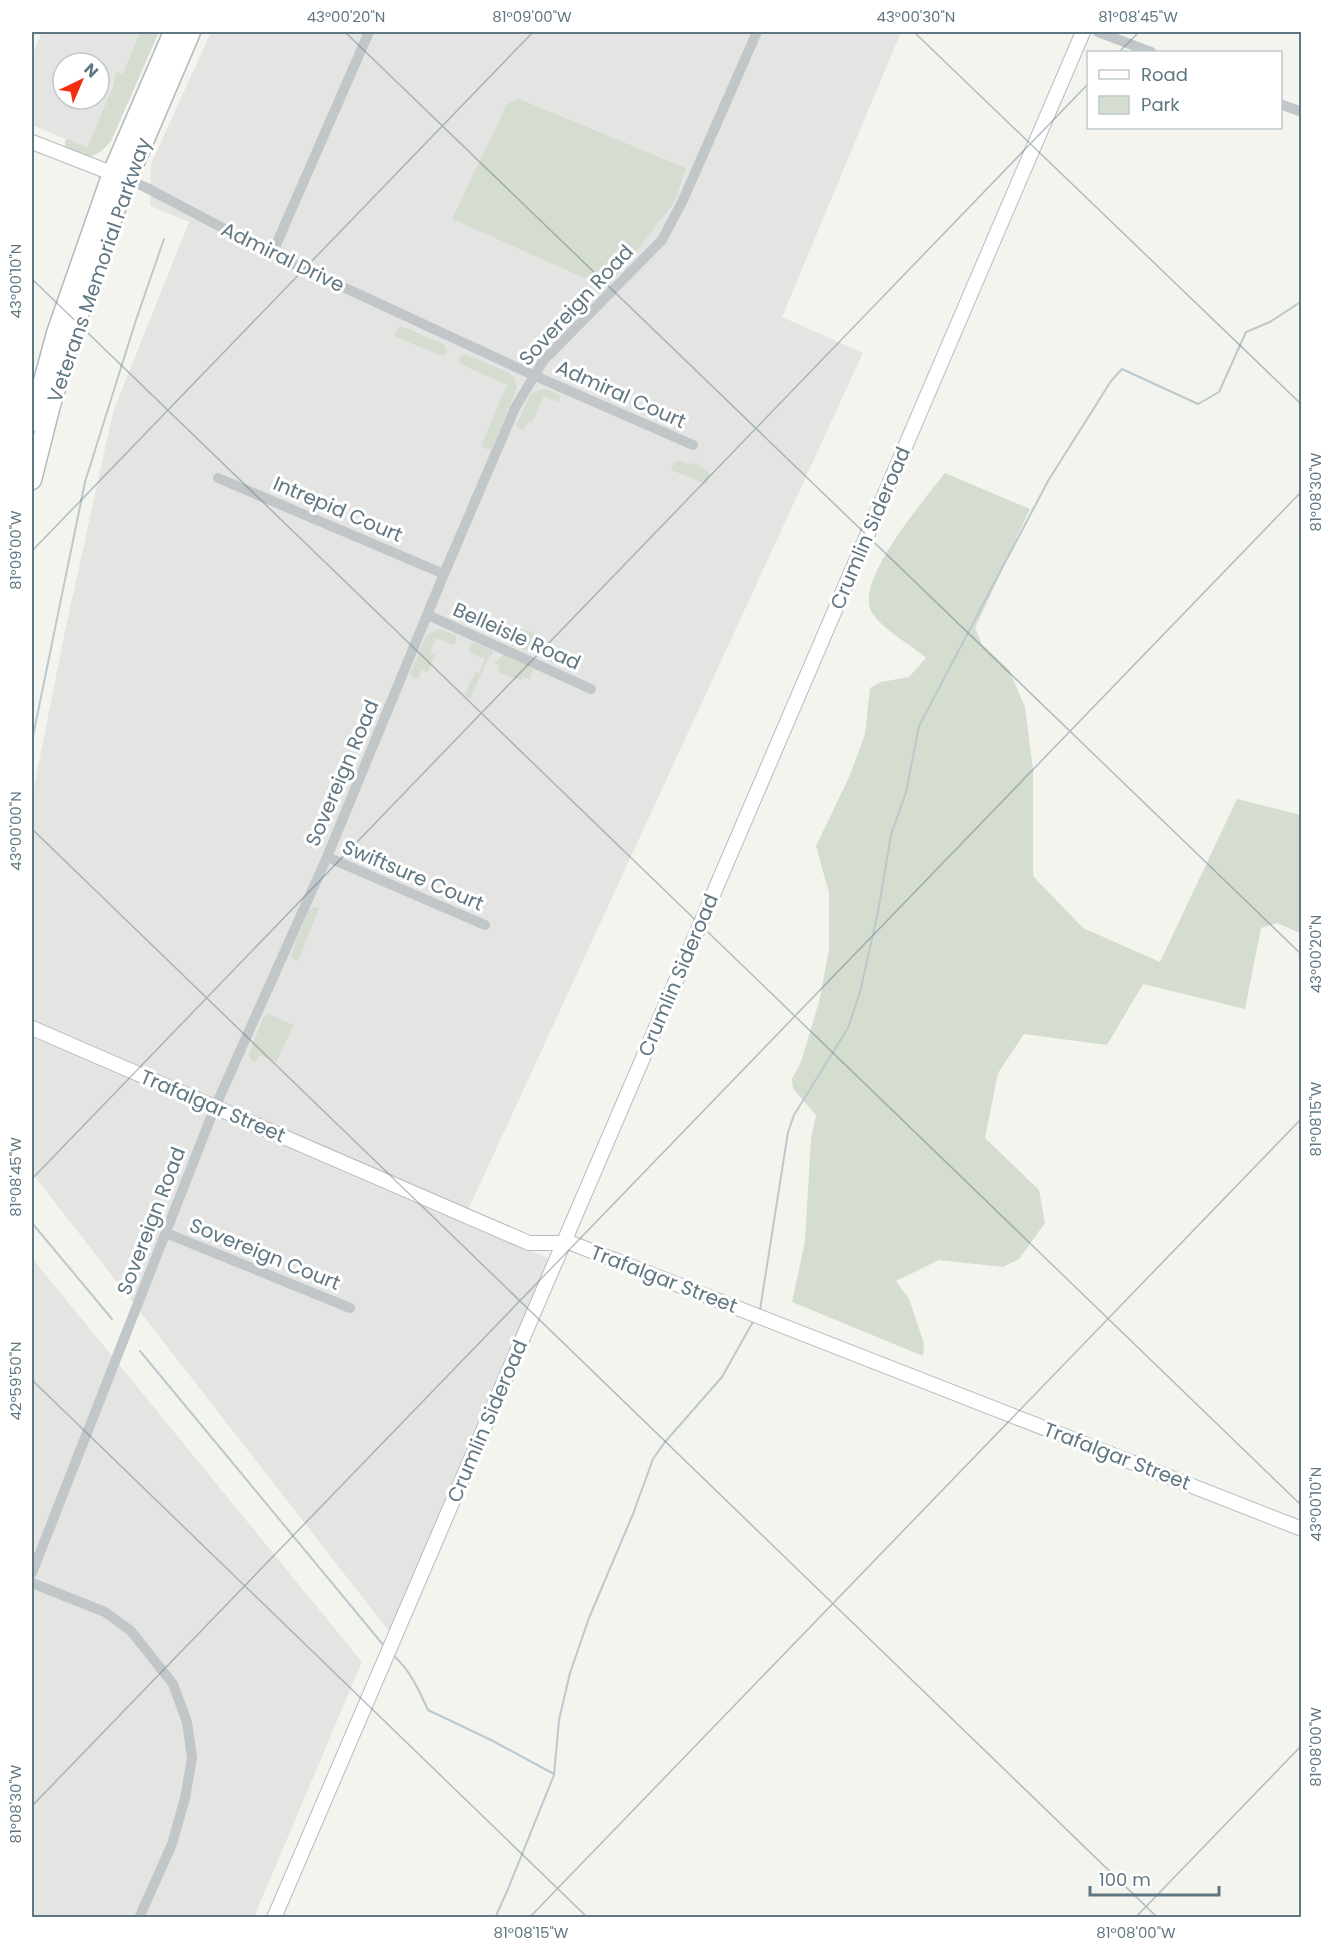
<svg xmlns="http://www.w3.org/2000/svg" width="1333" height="1949" font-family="Poppins,sans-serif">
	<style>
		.built { fill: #e4e5e3; fill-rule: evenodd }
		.green { fill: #d5dcd0 }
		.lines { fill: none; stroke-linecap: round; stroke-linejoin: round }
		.stream { stroke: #bbc9cd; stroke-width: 2 }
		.secondary-casing { stroke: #b5bbbf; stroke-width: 16 }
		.highway-casing { stroke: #b5b9bc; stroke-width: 21 }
		.street { stroke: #c1c6c8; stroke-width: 10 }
		.secondary { stroke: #fff; stroke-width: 14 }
		.highway { stroke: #fff; stroke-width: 18 }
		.ticks { fill: none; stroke: #607783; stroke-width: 1.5; stroke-opacity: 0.45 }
		.labels { text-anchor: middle; stroke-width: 6; stroke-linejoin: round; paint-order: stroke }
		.street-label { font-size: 20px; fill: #607783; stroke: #fff }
		.neatline { fill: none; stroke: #607783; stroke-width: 2 }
		.ticks-label { font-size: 15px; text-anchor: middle; fill: #607783 }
	</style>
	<rect width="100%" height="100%" fill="#f4f4ef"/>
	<path class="built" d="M42,32H135L139,33L122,75L116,73L113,86L87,148L32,125V55ZM63,63H99V99H63Z
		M211,32H901L782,317L863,353L463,1221L550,1259L391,1634L32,1173V797L64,636L113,412L189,222L150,206L151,164Z
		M32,1258L362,1662L254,1917H32Z"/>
	<path class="green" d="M135,32H159L111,141C94,160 89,160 65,149V141L68,139L87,148L113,86L116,72L122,75L139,34Z
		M519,99L686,168L674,203L607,288L452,219L507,104Z
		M401,326L443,344L446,348L447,354L442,356L396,337L394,333Z
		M465,354L507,372L515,378L517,388L492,448L488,450L481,446L507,385L460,364L459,356Z
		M545,389L560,395L559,402L544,396L531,423L528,422L524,431L516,426L531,393Z
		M679,460L687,464L697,463L710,474L706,484L671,470L672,465Z
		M945,473L1030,509L975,628L982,644L1009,670L1025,707L1033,769V876L1083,928L1160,962L1237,799L1301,815L1302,934L1277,923L1261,928L1245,1009L1143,984L1107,1045L1024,1034L998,1073L985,1138L1039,1190L1045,1223L1019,1259L1003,1267L939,1260L896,1281L909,1299L924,1343L923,1356L792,1302L805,1241L811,1138L816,1115L793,1089L792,1079L801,1062L819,1002L829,949V893L816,846L850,775L865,734L870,688L881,682L909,677L926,658C910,644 885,631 873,614C850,585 926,498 945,473Z
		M520,628L537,635L533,642L541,645L539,649L533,653L510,644L507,637L509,632L517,634Z
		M438,629L456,635V642L453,645L436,638L430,652L435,655L428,672L422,670L418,679L413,677L410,673L426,636Z
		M475,643L492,650L493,653L487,660L470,699L464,696L475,672L479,673L485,659L468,651L472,644Z
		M504,655L530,666L533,671L530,680L523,677L521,680L498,672L500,666L495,663Z
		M313,907L319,908L298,961L293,959L291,954L309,910Z
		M268,1014L294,1025L276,1062L259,1055L256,1062L252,1061L249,1054L263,1018Z"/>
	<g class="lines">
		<path class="stream" d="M32,741L85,482L136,320L164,239
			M32,1223L112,1319
			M760,1310L788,1132L794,1115L848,1028L860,992L878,912L891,835L906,792L919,726L1048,481L1111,381L1122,369L1198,404L1219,392L1246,332L1270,322L1302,301
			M140,1351L385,1647
			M393,1655C410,1670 419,1690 428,1710L491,1740L554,1774
			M495,1918L508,1889L554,1775L559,1720L570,1673L589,1618L633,1514L653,1459L665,1442L722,1377L754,1320"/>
		<g class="secondary-casing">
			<path id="secondary" d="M32,142L119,176
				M32,1028L529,1243H571L1302,1529
				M274,1918L1083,32"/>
		</g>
		<g class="highway-casing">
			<path id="highway" d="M32,422L56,333L112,173L173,32
				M32,480L51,405L76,324L119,200L191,32"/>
		</g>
		<path class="street" d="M1098,32L1151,52
			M1280,104L1302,112
			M127,179L147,188L272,254L533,375L693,445
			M272,254L369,32
			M218,478L444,574
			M428,615L591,689
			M327,857L485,925
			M166,1233L350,1308
			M32,1573L215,1107L327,857L444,574L515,408L543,361L662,240L683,200L757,32
			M32,1583L105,1612L131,1631L173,1684L187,1722L192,1758L185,1798L172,1844L139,1918"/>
		<use href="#secondary" class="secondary"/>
		<use href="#highway" class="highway"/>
	</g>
	<path class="ticks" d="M345,32L1302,955M914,32L1302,405M1119,52L1139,32M32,279L1302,1506M32,551L533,32M32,829L1158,1918M32,1179L1088,84M32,1380L588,1918M32,1806L1302,491M529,1918L1302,1118M1135,1918L1302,1745"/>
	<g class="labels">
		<g class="street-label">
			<text transform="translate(283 257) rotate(26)" y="7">Admiral Drive</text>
			<text transform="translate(99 270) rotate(-71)" y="7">Veterans Memorial Parkway</text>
			<text transform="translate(576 305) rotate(-47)" y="7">Sovereign Road</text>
			<text transform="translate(621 394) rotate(24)" y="7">Admiral Court</text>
			<text transform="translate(338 509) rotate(23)" y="7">Intrepid Court</text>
			<text transform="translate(870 528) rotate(-67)" y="7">Crumlin Sideroad</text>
			<text transform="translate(517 636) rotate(24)" y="7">Belleisle Road</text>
			<text transform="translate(342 773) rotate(-67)" y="7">Sovereign Road</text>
			<text transform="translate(413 875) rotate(23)" y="7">Swiftsure Court</text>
			<text transform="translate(678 975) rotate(-67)" y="7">Crumlin Sideroad</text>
			<text transform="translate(213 1106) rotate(23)" y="7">Trafalgar Street</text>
			<text transform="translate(151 1221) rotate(-69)" y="7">Sovereign Road</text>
			<text transform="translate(265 1254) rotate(22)" y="7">Sovereign Court</text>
			<text transform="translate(664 1279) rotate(21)" y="7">Trafalgar Street</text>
			<text transform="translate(487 1421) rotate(-67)" y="7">Crumlin Sideroad</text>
			<text transform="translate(1117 1456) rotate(21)" y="7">Trafalgar Street</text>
		</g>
	</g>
	<rect width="1333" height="1949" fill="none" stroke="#ffffff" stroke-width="66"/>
	<rect x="1087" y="51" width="195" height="78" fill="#ffffff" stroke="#bfc9cd" stroke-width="1.5"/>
	<rect x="1099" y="70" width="30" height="9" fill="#ffffff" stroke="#bfc9cd" stroke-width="1.5"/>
	<text x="1141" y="81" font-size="18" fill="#607783">Road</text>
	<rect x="1099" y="96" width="30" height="18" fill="#d5dcd0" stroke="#bfc9cd" stroke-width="1.5"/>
	<text x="1141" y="111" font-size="18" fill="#607783">Park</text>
	<g transform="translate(81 81) rotate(44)"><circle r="28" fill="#ffffff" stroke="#bfc9cd" stroke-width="1.5"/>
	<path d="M0-4.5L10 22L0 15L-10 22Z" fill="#f42d0f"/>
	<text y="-9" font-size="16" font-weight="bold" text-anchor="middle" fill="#607783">N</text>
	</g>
	<path d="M1090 1886v9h129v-9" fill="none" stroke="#607783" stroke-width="3"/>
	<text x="1099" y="1886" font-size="18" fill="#607783" stroke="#ffffff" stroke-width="4.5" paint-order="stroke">100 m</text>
	<rect x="33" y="33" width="1267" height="1883" class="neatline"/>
	<g class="ticks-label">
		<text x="346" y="22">43°00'20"N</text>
		<text x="532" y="22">81°09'00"W</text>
		<text x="916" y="22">43°00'30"N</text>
		<text x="1138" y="22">81°08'45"W</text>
		<text transform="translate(16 281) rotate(-90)" y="5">43°00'10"N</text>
		<text transform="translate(1316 492) rotate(-90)" y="5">81°08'30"W</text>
		<text transform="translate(16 550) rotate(-90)" y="5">81°09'00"W</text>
		<text transform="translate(16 831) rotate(-90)" y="5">43°00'00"N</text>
		<text transform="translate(1316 954) rotate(-90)" y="5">43°00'20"N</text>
		<text transform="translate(1316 1119) rotate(-90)" y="5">81°08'15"W</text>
		<text transform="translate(16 1177) rotate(-90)" y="5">81°08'45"W</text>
		<text transform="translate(16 1381) rotate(-90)" y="5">42°59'50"N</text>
		<text transform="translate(1316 1504) rotate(-90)" y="5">43°00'10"N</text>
		<text transform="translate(1316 1747) rotate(-90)" y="5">81°08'00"W</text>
		<text transform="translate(16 1804) rotate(-90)" y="5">81°08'30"W</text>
		<text x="531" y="1938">81°08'15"W</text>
		<text x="1136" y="1938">81°08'00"W</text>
	</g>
</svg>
